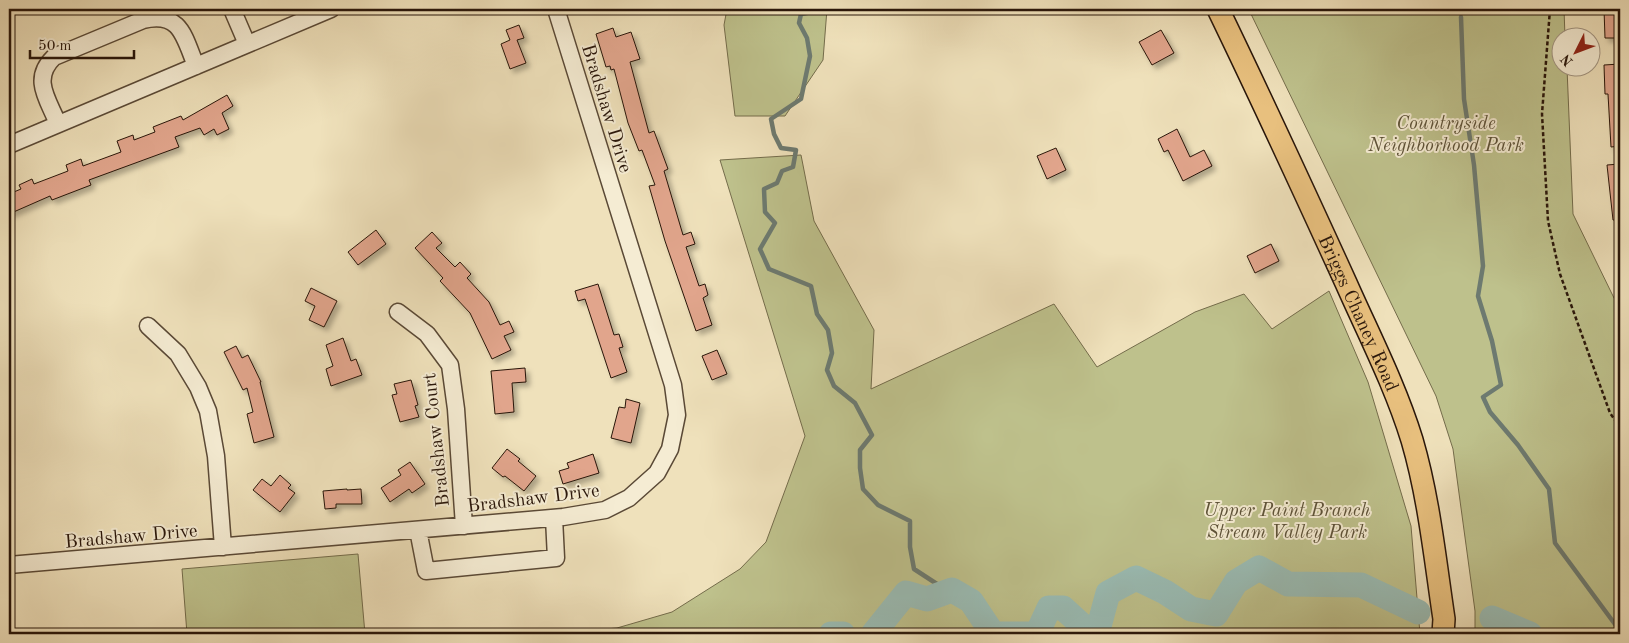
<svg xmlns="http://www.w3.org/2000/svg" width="1629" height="643" font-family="'Old Standard TT',serif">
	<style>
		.green { fill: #bec18c; stroke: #746c4b }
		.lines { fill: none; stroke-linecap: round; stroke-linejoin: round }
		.stream { stroke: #6d7a70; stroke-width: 4.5 }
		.river { stroke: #9abcb4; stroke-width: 25 }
		.building { fill: #e1a58c; stroke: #29160a; filter: url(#shadow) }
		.minor-casing { stroke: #5a4936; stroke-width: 19 }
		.major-casing { stroke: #29160a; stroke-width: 24 }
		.path { stroke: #29160a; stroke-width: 2.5; stroke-dasharray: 4 2.5; stroke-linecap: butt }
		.minor { stroke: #f5ecd3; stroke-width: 16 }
		.major { stroke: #e8c07e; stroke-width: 21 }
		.labels { text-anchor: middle; stroke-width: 4; stroke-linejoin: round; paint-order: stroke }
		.street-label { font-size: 19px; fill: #29160a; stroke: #f5ecd3 }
		.park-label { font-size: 19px; font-style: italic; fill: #5d5238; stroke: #f5ecd3 }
	</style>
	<defs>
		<filter id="shadow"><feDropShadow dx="4" dy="4" stdDeviation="2.5" flood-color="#0004"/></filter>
	</defs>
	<rect width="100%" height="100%" fill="#efe1bb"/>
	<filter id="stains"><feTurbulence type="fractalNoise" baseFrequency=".004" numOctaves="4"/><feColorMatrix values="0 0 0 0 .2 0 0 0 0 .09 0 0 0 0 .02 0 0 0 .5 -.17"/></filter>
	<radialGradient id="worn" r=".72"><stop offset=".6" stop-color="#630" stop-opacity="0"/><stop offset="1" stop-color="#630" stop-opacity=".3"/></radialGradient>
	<path class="green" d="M727,9H827L823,60L785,116H735L724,25Z
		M1252,9H1564L1565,37L1562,38V68H1567L1573,214L1614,298L1620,306V634H1475V611L1453,449L1436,396L1251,14Z
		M801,155L814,221L874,330L871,389L1054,304L1097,367L1195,312L1244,294L1272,329L1329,291L1368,382L1411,526L1420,634H548L617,628L672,612L740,569L766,542L805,436L720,160Z
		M358,554L365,634H187L182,569Z"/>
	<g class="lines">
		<path class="stream" d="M829,9L801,14L799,23L807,38L810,56L801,99L771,119L774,134L781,148L796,150L793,167L782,171L777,183L764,189L765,212L775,223L760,249L769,269L811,286L817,314L828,330L832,353L827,370L834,386L855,403L872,435L860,450V468L863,489L878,505L910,521V547L914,569L937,584L952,590
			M1461,17L1464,99L1474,165L1483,266L1478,296L1492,341L1501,385L1483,397L1490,412L1518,445L1549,489L1555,543L1620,631"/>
		<path class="river" d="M1492,618L1530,634
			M831,634H843
			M873,634L906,593L927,599L952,590L971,601L993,634H1037L1049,608H1063L1085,628L1098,630L1108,593L1136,578L1165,592L1191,609L1216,614L1236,582L1259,568L1288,584L1361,585L1418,612"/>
	</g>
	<path class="building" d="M1604,9H1620V38H1605Z
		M519,25L524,38L517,40L526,63L510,69L501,44L510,40L506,30Z
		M613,28L616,37L631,32L640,59L630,62L649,133L654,131L668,169L664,171L683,235L691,232L695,244L686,247L699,286L705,284L708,295L703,298L712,325L696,331L665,241L649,186L655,185L642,150L639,151L628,123L614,69L611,70L610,66L606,67L596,34Z
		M1161,30L1174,53L1152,65L1139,42Z
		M1620,64V146L1611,147L1608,94H1605L1604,65Z
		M227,95L233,106L222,113L229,129L217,135L214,129L204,135L200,128L175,137L179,147L89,180L91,185L52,200L50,196L9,214V194L21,189L19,185L32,179L34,184L68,171L66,165L81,159L83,166L121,152L117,141L133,135L134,140L155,132L153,127L181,116L183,120Z
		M1177,129L1190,157L1204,150L1212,166L1183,181L1168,150L1164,152L1158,139Z
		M1056,148L1066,170L1047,179L1037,156Z
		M1620,164V220H1613L1607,165Z
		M376,230L386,244L358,265L348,252Z
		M432,232L442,243L436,248L455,267L460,262L471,274L467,278L489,302L500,325L509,321L514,332L504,336L511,350L492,359L470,313L440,281L443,278L415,248Z
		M1271,244L1279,261L1255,273L1247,256Z
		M598,284L614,335L619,334L623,347L619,348L627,372L611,378L585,299L578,301L575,291Z
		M311,288L337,301L324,327L309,320L315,306L305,301Z
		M343,338L351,361L356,359L362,375L331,386L326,369L333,366L326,345Z
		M236,346L242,358L248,355L261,382H260L274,437L254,443L247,414L253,412L247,388L243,390L224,352Z
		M717,350L727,374L712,380L702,356Z
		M525,368L526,382L512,383L514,412L495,414L491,371Z
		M411,380L418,405L415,406L419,417L400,422L392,395L397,394L394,384Z
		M626,399L640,403L631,443L611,438L619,407L625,408Z
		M507,449L520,459L518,461L536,476L524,491L505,476L503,477L492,468Z
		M593,454L599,473L563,484L559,471L569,468L567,463Z
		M410,462L425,484L412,493L409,489L390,502L381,488L401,475L398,470Z
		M280,475L291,485L288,488L295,493L280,512L253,490L262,479L271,486Z
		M347,489V490L361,489L362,504H336V508L325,509L323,491Z"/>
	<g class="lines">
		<g class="minor-casing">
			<path id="minor" d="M232,9L247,44
				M58,124C48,99 31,79 54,57L143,20C181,11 184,37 196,66
				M9,145L331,9
				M398,312L427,334L450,365L456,409L464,526
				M148,326L178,354L198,387L208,411L216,456L223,547
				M418,530L426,571L556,558L554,518
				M9,565L563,517L605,510L629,498L657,473L670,449L677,415L673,385L556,9"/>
		</g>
		<g class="major-casing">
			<g id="major">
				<path id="s1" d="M1218,9C1262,100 1304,191 1346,283C1369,335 1395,385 1412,440C1429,498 1435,559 1444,619L1443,634"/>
			</g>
		</g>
		<path class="path" d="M1550,9L1542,114L1548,221L1560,274L1610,413L1615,420L1620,424"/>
		<use href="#minor" class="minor"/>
		<use href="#major" class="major"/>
	</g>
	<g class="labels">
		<g class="street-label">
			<text transform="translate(608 108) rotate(73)" y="7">Bradshaw Drive</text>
			<text dy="7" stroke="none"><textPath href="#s1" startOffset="335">Briggs Chaney Road</textPath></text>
			<text transform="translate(435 440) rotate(-96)" y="7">Bradshaw Court</text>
			<text transform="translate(533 497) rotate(-7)" y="7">Bradshaw Drive</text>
			<text transform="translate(131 535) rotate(-5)" y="7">Bradshaw Drive</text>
		</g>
		<g class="park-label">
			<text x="1446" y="129">Countryside<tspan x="1446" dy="22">Neighborhood Park</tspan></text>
			<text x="1287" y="516">Upper Paint Branch<tspan x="1287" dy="22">Stream Valley Park</tspan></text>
		</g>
	</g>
	<rect width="1629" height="643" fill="none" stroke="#efe1bb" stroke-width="30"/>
	<rect x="10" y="10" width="1609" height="623" fill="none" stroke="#29160a" stroke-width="2.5"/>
	<rect x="15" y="15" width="1599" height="613" fill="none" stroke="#29160a"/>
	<g transform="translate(1576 52) rotate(228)"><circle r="24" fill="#f5ecd3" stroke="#a39683"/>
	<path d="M0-4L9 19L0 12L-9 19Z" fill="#8f2418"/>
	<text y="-8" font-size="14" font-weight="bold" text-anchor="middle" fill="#29160a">N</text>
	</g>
	<path d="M30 50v8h104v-8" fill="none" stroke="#29160a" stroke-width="2.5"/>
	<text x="38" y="50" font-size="15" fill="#29160a" stroke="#f5ecd3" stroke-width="4" paint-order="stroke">50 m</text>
	<rect width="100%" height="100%" filter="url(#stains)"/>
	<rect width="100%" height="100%" fill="url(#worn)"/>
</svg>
